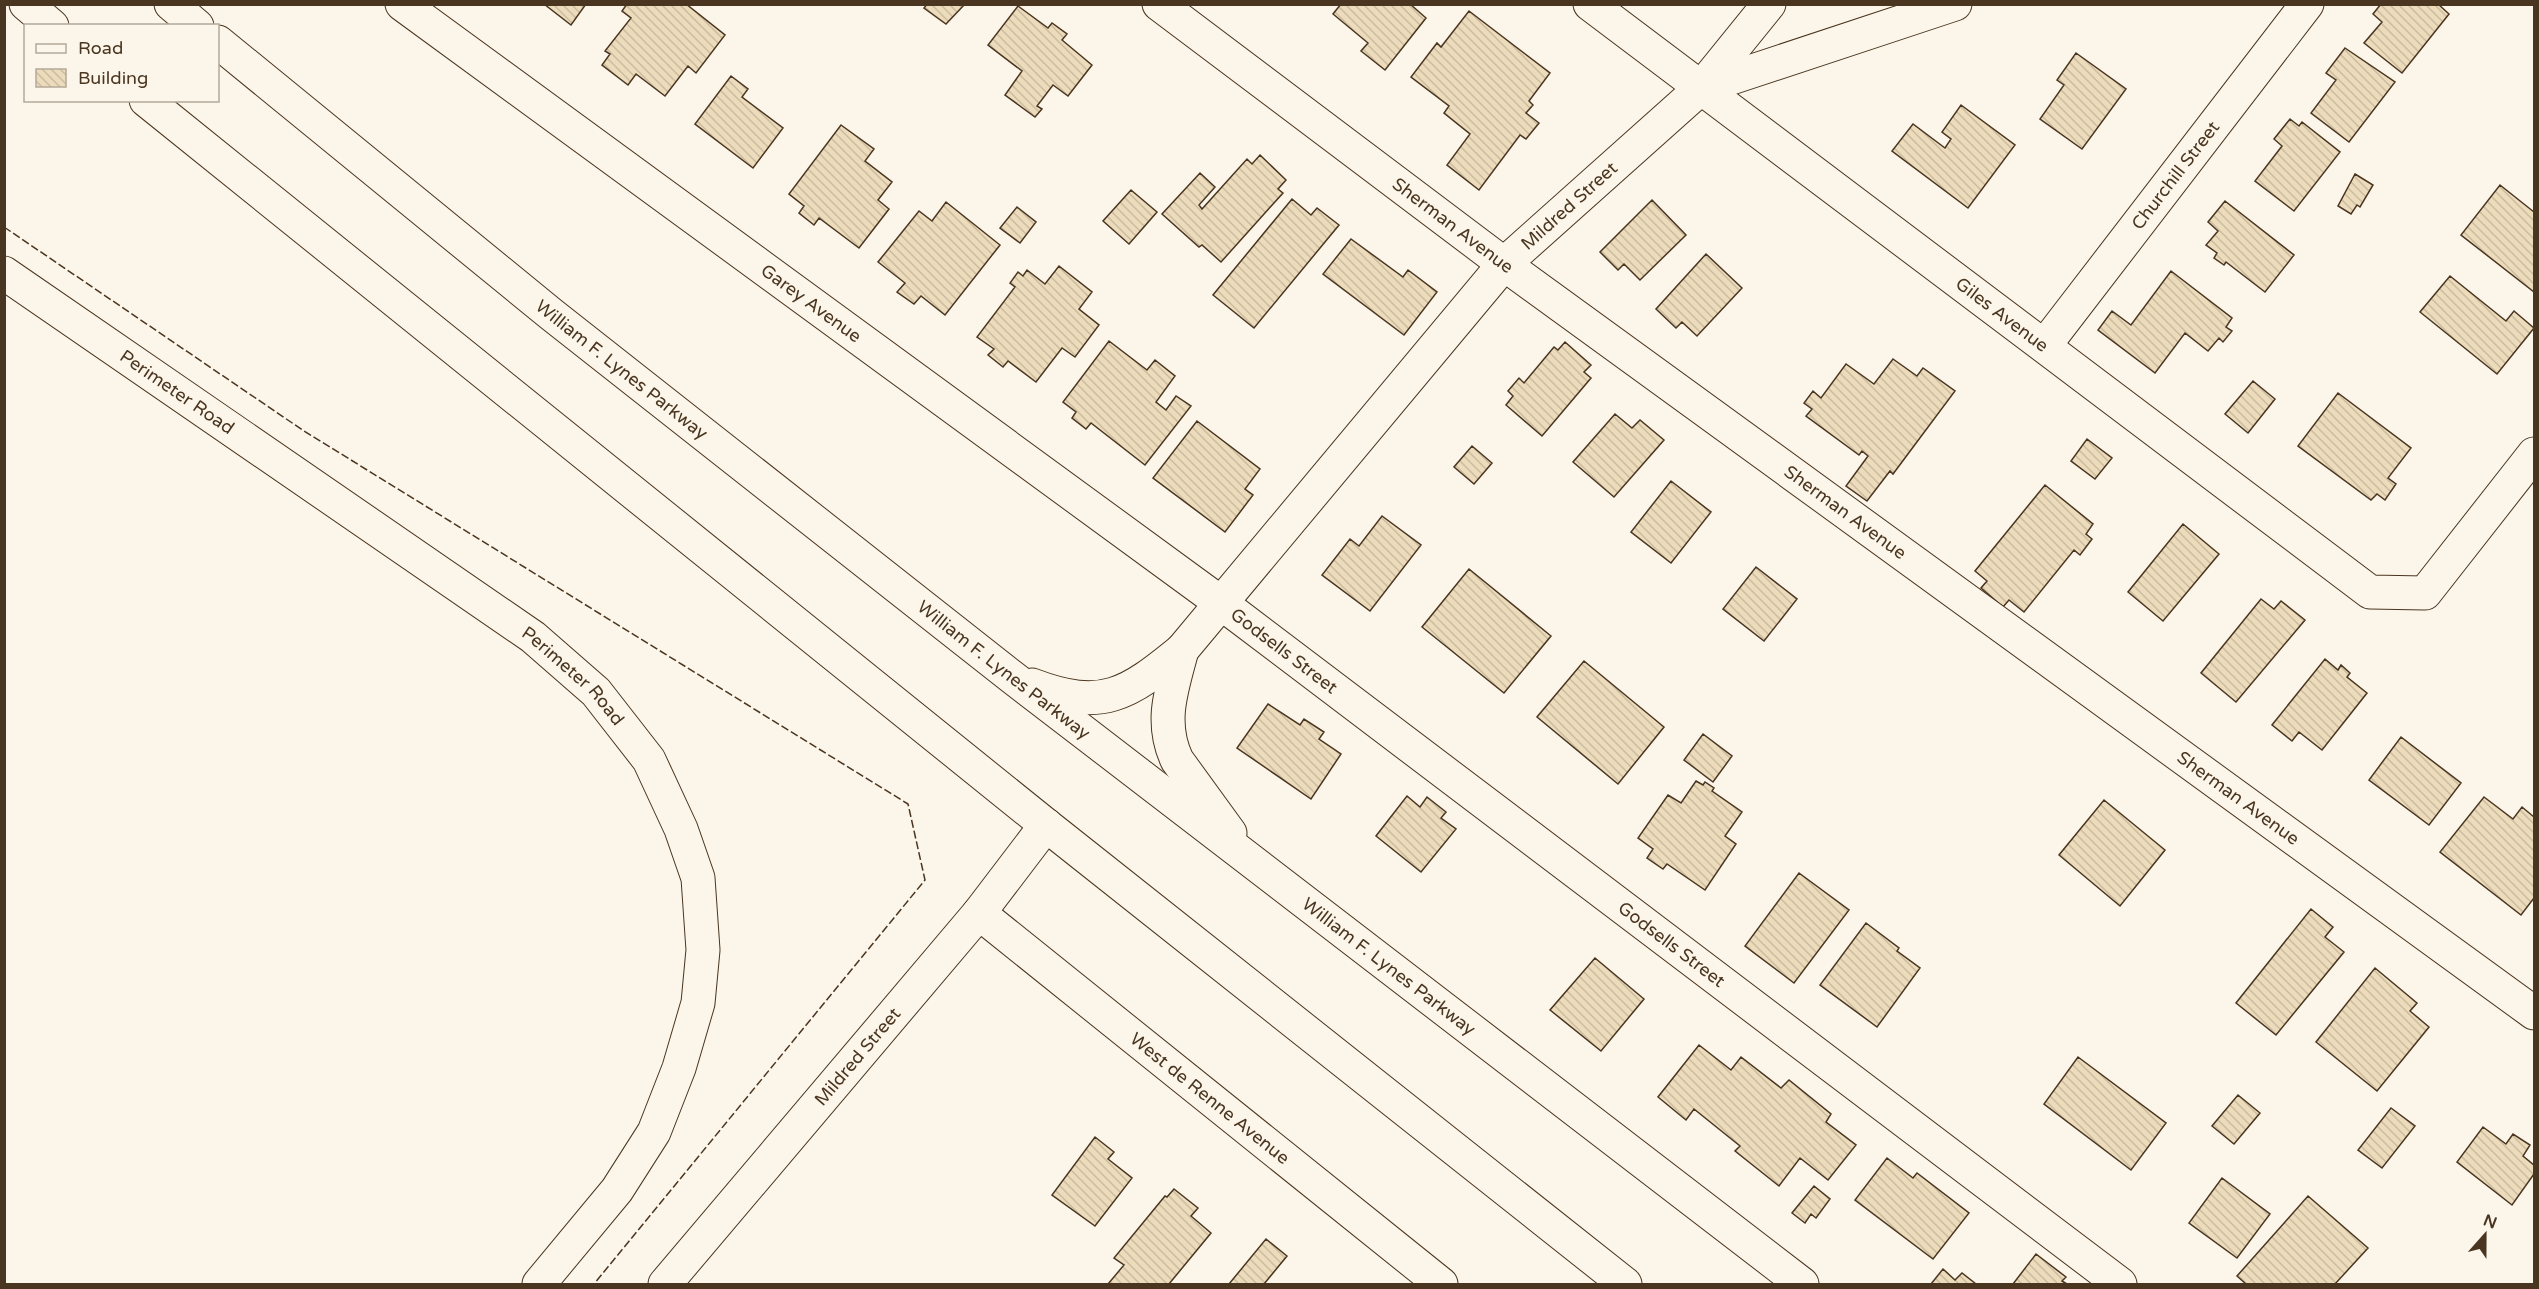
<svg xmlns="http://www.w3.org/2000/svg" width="2539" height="1289" font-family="'Varela Round',sans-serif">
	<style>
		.building { fill: url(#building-back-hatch); stroke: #4a3520; stroke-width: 1.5 }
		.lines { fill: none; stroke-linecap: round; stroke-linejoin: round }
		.minor-casing { stroke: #4a3520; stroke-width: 35 }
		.tertiary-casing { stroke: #4a3520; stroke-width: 35 }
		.motorway-casing { stroke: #4a3520; stroke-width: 35 }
		.minor { stroke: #fbf6e9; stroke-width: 33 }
		.tertiary { stroke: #fbf6e9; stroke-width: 33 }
		.motorway { stroke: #fbf6e9; stroke-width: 33 }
		.fence { stroke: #4a3520; stroke-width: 1.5; stroke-dasharray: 8 3; stroke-linecap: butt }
		.labels { text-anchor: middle; stroke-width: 4.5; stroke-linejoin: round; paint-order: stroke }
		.street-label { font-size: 18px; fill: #4a3520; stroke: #fbf6e9 }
	</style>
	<defs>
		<pattern id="building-back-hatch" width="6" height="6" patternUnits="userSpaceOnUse" patternTransform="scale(1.5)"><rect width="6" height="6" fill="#ecdcbc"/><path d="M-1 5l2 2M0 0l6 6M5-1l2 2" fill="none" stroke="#ccbda1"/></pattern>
	</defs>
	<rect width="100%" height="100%" fill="#fbf6e9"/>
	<path class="building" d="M544,4H586L571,25Z
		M627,4H686L725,35L696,73L688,66L665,96L636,74L628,85L602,65L610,54L605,51L631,18L622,11Z
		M927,4H965L946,24L924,8Z
		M1341,4H1410L1426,18L1385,70L1361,51L1368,43L1333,14Z
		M2381,4H2438L2449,14L2402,73L2364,43L2382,22L2373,14Z
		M1018,6L1048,28L1052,23L1067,34L1062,40L1092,65L1068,96L1053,85L1037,106L1042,109L1035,117L1005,95L1022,71L988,45Z
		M1469,11L1550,73L1529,101L1533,105L1526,113L1539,123L1526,139L1520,135L1479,190L1447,165L1470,134L1444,113L1449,106L1411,77L1437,43L1441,47Z
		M2345,48L2395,82L2349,142L2311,113L2336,80L2326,73Z
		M2076,53L2126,89L2082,149L2040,119L2064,85L2057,80Z
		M731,76L748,89L742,97L783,128L753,168L695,124Z
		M1961,105L2015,145L1968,208L1892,151L1913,124L1945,148L1951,139L1942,132Z
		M2290,119L2299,126L2302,122L2340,152L2294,211L2255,181L2282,146L2274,139Z
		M841,125L874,149L865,161L892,182L878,200L889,209L859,248L819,218L814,225L799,213L804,206L789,194Z
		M1260,155L1286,180L1278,189L1283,193L1221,262L1202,245L1199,247L1162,214L1200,173L1215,187L1199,205L1202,209L1247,159L1252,164Z
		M2355,174L2373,185L2360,207L2357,205L2351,214L2338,206Z
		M2500,185L2534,212V292L2461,235Z
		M1131,190L1157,212L1129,244L1103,221Z
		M1292,199L1311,215L1317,208L1339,225L1254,328L1213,295Z
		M1652,200L1686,235L1640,280L1624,264L1618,270L1600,252Z
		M2225,201L2294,255L2265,292L2226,262L2224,265L2214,258L2217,253L2206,245L2218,231L2208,222Z
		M946,202L1000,245L945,315L921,296L914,304L897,292L905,283L878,262L919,211L932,221Z
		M1017,207L1036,222L1020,243L1000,228Z
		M1351,239L1403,277L1408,270L1437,292L1404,335L1323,274Z
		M1706,254L1742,288L1697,336L1682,322L1676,328L1656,309Z
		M1059,266L1092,292L1079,309L1099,325L1075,357L1062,348L1036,382L1008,361L1003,367L988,355L994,349L977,337L1015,287L1010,283L1018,272L1023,276L1027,270L1045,284Z
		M2171,271L2232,318L2226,327L2232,331L2223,342L2219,338L2208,351L2185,333L2155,373L2098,330L2112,311L2131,325Z
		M2450,276L2506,321L2514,311L2534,328L2497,374L2420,312Z
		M1109,341L1147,370L1155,360L1175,376L1156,402L1166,410L1176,396L1191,406L1145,465L1091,423L1086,429L1072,418L1076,412L1063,402Z
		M1565,342L1591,365L1584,372L1591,378L1542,436L1506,405L1513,396L1508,391L1519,378L1524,383L1554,347L1558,350Z
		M1893,359L1917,376L1923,368L1955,391L1893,474L1890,471L1867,501L1846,486L1868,456L1862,451L1859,455L1806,416L1812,409L1804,403L1813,391L1821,398L1846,364L1874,384Z
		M2253,381L2275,399L2248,433L2225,414Z
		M2338,393L2411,448L2388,478L2396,484L2385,500L2377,494L2371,500L2298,446Z
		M1615,414L1632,428L1640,420L1664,440L1614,497L1573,462Z
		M1197,421L1260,469L1245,489L1253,495L1225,532L1153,478Z
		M2087,439L2112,458L2095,479L2071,461Z
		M1472,446L1492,463L1474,484L1454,467Z
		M1671,481L1711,512L1671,563L1631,532Z
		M2045,485L2093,524L2086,534L2092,539L2080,555L2074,550L2024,612L2009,600L2003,607L1981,588L1987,581L1975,571Z
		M1382,516L1421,545L1370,611L1322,575L1350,539L1359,546Z
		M2183,524L2219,554L2163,621L2128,592Z
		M1756,567L1797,599L1764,641L1723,609Z
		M1469,569L1551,636L1504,693L1422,627Z
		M2261,599L2274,609L2281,601L2305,620L2236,702L2201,673Z
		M2325,659L2338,670L2341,665L2350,673L2347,677L2367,693L2322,750L2299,732L2292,741L2272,725Z
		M1584,661L1664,727L1618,784L1537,717Z
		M1268,704L1300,725L1304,719L1324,732L1319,739L1341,754L1311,799L1237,748Z
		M1703,734L1732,756L1713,782L1684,760Z
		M2401,737L2461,783L2429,825L2369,780Z
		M1696,781L1703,785L1705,782L1714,788L1712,791L1742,812L1725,836L1736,844L1705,890L1667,864L1663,869L1647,858L1653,849L1638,838L1668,795L1681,803Z
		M1407,796L1420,807L1427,797L1446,812L1441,818L1456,829L1421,872L1376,836Z
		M2484,797L2513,819L2522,807L2534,817V898L2521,915L2440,852Z
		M2104,800L2165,850L2120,906L2059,855Z
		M1799,873L1849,910L1794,983L1745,946Z
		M2311,909L2333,927L2325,937L2344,952L2276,1035L2236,1003Z
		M1866,923L1899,948L1897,951L1920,968L1877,1027L1820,985Z
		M1595,958L1644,999L1601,1051L1550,1010Z
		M2375,968L2417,1003L2410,1011L2429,1027L2377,1091L2316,1042Z
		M1699,1045L1731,1070L1741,1057L1781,1088L1789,1080L1831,1114L1826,1122L1856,1145L1828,1180L1800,1158L1779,1186L1735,1151L1740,1146L1694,1109L1686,1120L1658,1097Z
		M2078,1057L2166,1123L2131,1170L2044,1104Z
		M2238,1095L2260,1113L2234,1144L2212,1126Z
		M2391,1108L2415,1126L2382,1168L2358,1150Z
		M2483,1127L2506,1144L2513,1134L2530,1145L2523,1156L2534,1165V1174L2512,1205L2457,1162Z
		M1095,1137L1114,1152L1108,1159L1132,1178L1095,1226L1052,1195Z
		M1887,1158L1913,1178L1917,1173L1969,1213L1933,1259L1855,1200Z
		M2222,1178L2270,1214L2237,1258L2189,1223Z
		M1814,1186L1830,1199L1816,1218L1811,1214L1805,1223L1792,1213Z
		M1174,1189L1198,1208L1191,1216L1211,1233L1169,1284H1108L1124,1265L1114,1258L1165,1196L1167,1197Z
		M2308,1196L2368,1248L2335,1284H2246L2237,1276Z
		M1266,1239L1287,1256L1264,1284H1229Z
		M2036,1254L2066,1277L2062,1281L2067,1284H2013Z
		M1943,1269L1955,1280L1962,1273L1976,1284H1931Z"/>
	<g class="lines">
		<g class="minor-casing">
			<g id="minor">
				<path id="s1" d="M402,4L1221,603L2120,1284"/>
				<path id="s2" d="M1159,4L1504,264L2534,1013"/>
				<path id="s3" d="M1590,4L2370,592L2425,593L2534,454"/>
				<path d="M1701,88L1769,4"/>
				<path id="s4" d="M2045,345L2307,4"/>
				<path id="s5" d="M1182,650L1504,264L1701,88L1955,4"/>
				<path id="s6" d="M979,913L1441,1284"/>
				<path id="s7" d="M665,1284L979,913L1046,825"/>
			</g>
		</g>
		<g class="tertiary-casing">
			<g id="tertiary">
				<path id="s8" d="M4,273L533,637L596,692L649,760L681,829L698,878L703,950L698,1003L679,1068L654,1132L617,1190L539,1284"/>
			</g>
		</g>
		<g class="motorway-casing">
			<g id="motorway">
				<path d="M26,4L52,26"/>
				<path d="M171,4L197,26"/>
				<path id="s9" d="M218,42L551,314L1012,677L1802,1284"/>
				<path d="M146,100L1046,825L1625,1284"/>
				<path d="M1182,650C1172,688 1159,722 1177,760L1230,833"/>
				<path d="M1032,685C1103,712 1128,694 1182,650"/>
			</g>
		</g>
		<use href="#minor" class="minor"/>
		<use href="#tertiary" class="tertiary"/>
		<use href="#motorway" class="motorway"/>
		<path class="fence" d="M4,227L304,431L908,804L925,880L594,1284"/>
	</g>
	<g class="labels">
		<g class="street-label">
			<text dy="6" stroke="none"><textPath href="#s4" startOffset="214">Churchill Street</textPath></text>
			<text dy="6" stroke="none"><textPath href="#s5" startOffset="590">Mildred Street</textPath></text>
			<text dy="6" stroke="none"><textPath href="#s2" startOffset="368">Sherman Avenue</textPath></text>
			<text dy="6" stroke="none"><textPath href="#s1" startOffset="507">Garey Avenue</textPath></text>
			<text dy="6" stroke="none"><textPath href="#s3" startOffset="516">Giles Avenue</textPath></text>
			<text dy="6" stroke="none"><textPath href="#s9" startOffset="520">William F. Lynes Parkway</textPath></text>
			<text dy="6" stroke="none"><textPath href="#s8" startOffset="210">Perimeter Road</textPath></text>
			<text dy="6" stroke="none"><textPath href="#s2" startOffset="854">Sherman Avenue</textPath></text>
			<text dy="6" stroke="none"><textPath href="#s1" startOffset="1094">Godsells Street</textPath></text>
			<text dy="6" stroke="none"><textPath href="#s9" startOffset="1006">William F. Lynes Parkway</textPath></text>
			<text dy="6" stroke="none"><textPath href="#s8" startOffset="698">Perimeter Road</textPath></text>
			<text dy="6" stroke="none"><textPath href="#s2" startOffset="1340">Sherman Avenue</textPath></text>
			<text dy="6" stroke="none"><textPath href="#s1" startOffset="1580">Godsells Street</textPath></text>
			<text dy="6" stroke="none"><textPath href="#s9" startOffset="1492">William F. Lynes Parkway</textPath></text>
			<text dy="6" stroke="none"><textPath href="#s7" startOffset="298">Mildred Street</textPath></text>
			<text dy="6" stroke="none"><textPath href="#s6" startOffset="296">West de Renne Avenue</textPath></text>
		</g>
	</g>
	<rect width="2539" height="1289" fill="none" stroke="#4a3520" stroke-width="12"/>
	<rect x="24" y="24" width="195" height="78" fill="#fbf6e9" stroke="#b4a999" stroke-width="1.5"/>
	<rect x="36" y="44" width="30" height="9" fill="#fbf6e9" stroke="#b4a999" stroke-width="1.5"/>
	<text x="78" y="54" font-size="18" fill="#4a3520">Road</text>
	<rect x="36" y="69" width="30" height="18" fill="url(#building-back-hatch)" stroke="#b4a999" stroke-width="1.5"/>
	<text x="78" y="84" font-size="18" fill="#4a3520">Building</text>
	<g transform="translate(2485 1235) rotate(21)" stroke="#fbf6e9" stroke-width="4.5" paint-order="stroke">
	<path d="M0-4.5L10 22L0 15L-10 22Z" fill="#4a3520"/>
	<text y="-9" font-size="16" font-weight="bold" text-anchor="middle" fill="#4a3520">N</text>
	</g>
</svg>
